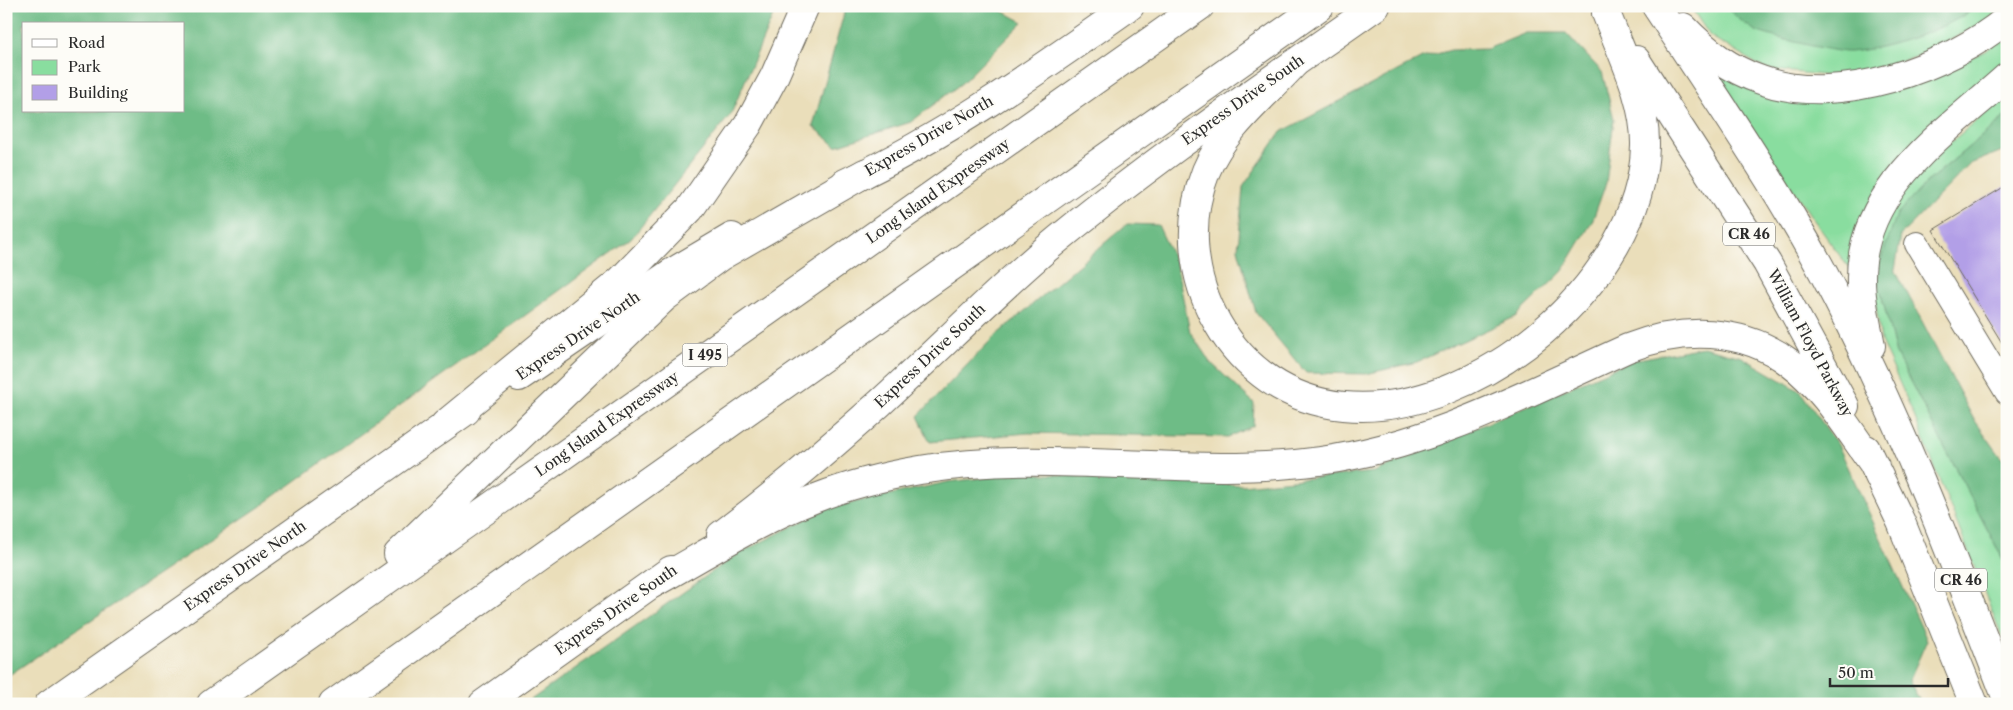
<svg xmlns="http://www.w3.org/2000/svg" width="2013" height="710" font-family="'Libre Caslon Text',serif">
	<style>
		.green { fill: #89dd9f; stroke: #5a8465 }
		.forest { fill: #6ebc86; stroke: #4c7458; fill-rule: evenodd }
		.building { fill: #b29fe7 }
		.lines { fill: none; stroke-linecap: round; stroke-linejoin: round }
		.minor-casing { stroke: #6e6a5d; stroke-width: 26 }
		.major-casing { stroke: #6e6a5d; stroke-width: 30 }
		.highway-casing { stroke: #6e6a5d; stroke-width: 30 }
		.minor { stroke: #fff; stroke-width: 24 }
		.major { stroke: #fff; stroke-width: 28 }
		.highway { stroke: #fff; stroke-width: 28 }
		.labels { text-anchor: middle; stroke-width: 4; stroke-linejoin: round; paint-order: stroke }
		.shield { fill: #fdfcf7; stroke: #6a6a68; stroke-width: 1 }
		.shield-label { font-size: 14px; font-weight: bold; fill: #2b2b2b }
		.street-label { font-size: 15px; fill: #2b2b2b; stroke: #fdfcf7 }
	</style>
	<rect width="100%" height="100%" fill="#fdfcf7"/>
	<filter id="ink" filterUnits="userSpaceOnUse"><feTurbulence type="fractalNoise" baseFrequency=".02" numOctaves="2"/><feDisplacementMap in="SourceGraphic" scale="10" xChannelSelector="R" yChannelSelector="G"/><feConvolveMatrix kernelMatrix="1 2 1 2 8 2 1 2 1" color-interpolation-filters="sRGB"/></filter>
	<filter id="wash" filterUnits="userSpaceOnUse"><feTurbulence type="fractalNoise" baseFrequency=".0096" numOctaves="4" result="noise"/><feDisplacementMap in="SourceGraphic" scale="20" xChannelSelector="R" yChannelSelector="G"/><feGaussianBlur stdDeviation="1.12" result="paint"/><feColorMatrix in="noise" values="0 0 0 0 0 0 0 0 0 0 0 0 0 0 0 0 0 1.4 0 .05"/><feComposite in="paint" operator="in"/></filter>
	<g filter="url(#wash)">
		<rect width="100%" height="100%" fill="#eadeba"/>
		<path class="green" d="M1690,6H2003L1986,22L1916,57L1840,77L1765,69L1710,36Z
			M2007,33V72L1923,145L1851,271L1811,216L1715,73L1903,86L1986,51Z
			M2007,95V115L1926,183L1876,273L1896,354L2007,567V649L1913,413L1881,341L1870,262L1885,215L1920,168Z"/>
		<path class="forest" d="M6,6H777L731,114L631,239L261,506L6,677ZM24,24H184V111H24Z
			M846,6H993L1023,22L963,82L911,122L836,146L813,126Z
			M1727,6H1978C1948,29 1887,49 1849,52C1840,53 1765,36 1756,31C1746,25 1734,16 1727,6Z
			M1526,33H1566L1602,72L1614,119L1606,183L1592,222L1562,272L1515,317L1417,362L1366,374L1306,373L1256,313L1238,249L1243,187L1281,132L1422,58L1451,50L1487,49Z
			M2007,115V149L1970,164L1901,235L1895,270L1973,418L2007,465V567L1896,354L1876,273L1897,214L1926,183Z
			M1127,224L1158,225L1176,264L1190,332L1210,362L1254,403L1253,426L1228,437L1028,433L930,442L918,416L994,337Z
			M1703,347L1742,357L1800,391L1838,445L1927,640L1909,681L1922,704H525L736,555L828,508L948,482L1024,473L1242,485L1374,472L1633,360Z"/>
		<g id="blocks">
			<path class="building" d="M2007,185V351L1933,230Z"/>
		</g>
	</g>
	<g filter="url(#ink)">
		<use href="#blocks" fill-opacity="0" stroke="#6e6a5d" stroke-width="1"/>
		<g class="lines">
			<g class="minor-casing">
				<path id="minor" d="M1917,244L2007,392"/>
			</g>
			<g class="major-casing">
				<path id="major" d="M845,183C946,136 1039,70 1130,6
					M519,377L671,273L732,237
					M721,535C776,494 829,449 880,403C936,352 988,299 1045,250C1150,162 1264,85 1376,6
					M49,704L466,411
					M483,704L671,570"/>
			</g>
			<g class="highway-casing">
				<path id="highway" d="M1656,6C1715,96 1776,184 1826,278C1898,414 1952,556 2007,699
					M1683,27C1706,51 1729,69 1761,80C1837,108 1948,68 2007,19
					M1636,60L1767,263L1845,406
					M1294,64C1264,97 1224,128 1206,171C1165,274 1232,396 1344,406C1476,419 1642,281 1645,146C1646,100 1622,55 1606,13
					M1871,346C1867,324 1861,303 1861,281C1859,188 1945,133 2007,77
					M445,424L621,280L690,209L748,125L774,77L805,6
					M1866,449L1901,522L1974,704
					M398,554L664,298L721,256L865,173
					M652,584C705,555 759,520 816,498C849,485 885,476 920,470C1052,448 1188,479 1320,461C1430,446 1528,393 1628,348C1681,327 1743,327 1790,363C1825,389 1849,431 1875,466
					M211,704L1200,6
					M333,704L1320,6"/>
			</g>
			<use href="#minor" class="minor"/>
			<use href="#major" class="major"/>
			<use href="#highway" class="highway"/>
		</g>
	</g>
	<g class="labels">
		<g class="shield">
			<rect x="1723" y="222.5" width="52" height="23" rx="4"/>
			<rect x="682.5" y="343.5" width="45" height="23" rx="4"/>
			<rect x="1935" y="568.5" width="52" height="23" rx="4"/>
		</g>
		<g class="shield-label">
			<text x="1749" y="239">CR 46</text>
			<text x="705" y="360">I 495</text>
			<text x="1961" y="585">CR 46</text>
		</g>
		<g class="street-label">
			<text transform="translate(1243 100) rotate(-35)" y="5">Express Drive South</text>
			<text transform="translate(929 136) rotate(-30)" y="5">Express Drive North</text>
			<text transform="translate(938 191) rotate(-35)" y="5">Long Island Expressway</text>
			<text transform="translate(578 336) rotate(-34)" y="5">Express Drive North</text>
			<text transform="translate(1810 343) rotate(62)" y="5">William Floyd Parkway</text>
			<text transform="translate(930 356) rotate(-43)" y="5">Express Drive South</text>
			<text transform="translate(607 424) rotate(-35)" y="5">Long Island Expressway</text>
			<text transform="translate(245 566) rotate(-35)" y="5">Express Drive North</text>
			<text transform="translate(616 610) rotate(-35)" y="5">Express Drive South</text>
		</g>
	</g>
	<rect width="2013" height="710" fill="none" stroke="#fdfcf7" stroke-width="25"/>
	<rect x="22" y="22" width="162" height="90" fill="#fdfcf7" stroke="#a9a8a5"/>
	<rect x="32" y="39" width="25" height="8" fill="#ffffff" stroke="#a9a8a5"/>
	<text x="68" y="48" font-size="15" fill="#2b2b2b">Road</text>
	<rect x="32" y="60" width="25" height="15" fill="#89dd9f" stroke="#a9a8a5"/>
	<text x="68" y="72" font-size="15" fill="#2b2b2b">Park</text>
	<rect x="32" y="85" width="25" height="15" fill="#b29fe7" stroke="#a9a8a5"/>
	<text x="68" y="98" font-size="15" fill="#2b2b2b">Building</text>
	<path d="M1830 678v8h118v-8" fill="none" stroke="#2b2b2b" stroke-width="2.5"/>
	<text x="1838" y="678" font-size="15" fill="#2b2b2b" stroke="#fdfcf7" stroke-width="4" paint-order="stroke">50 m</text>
</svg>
